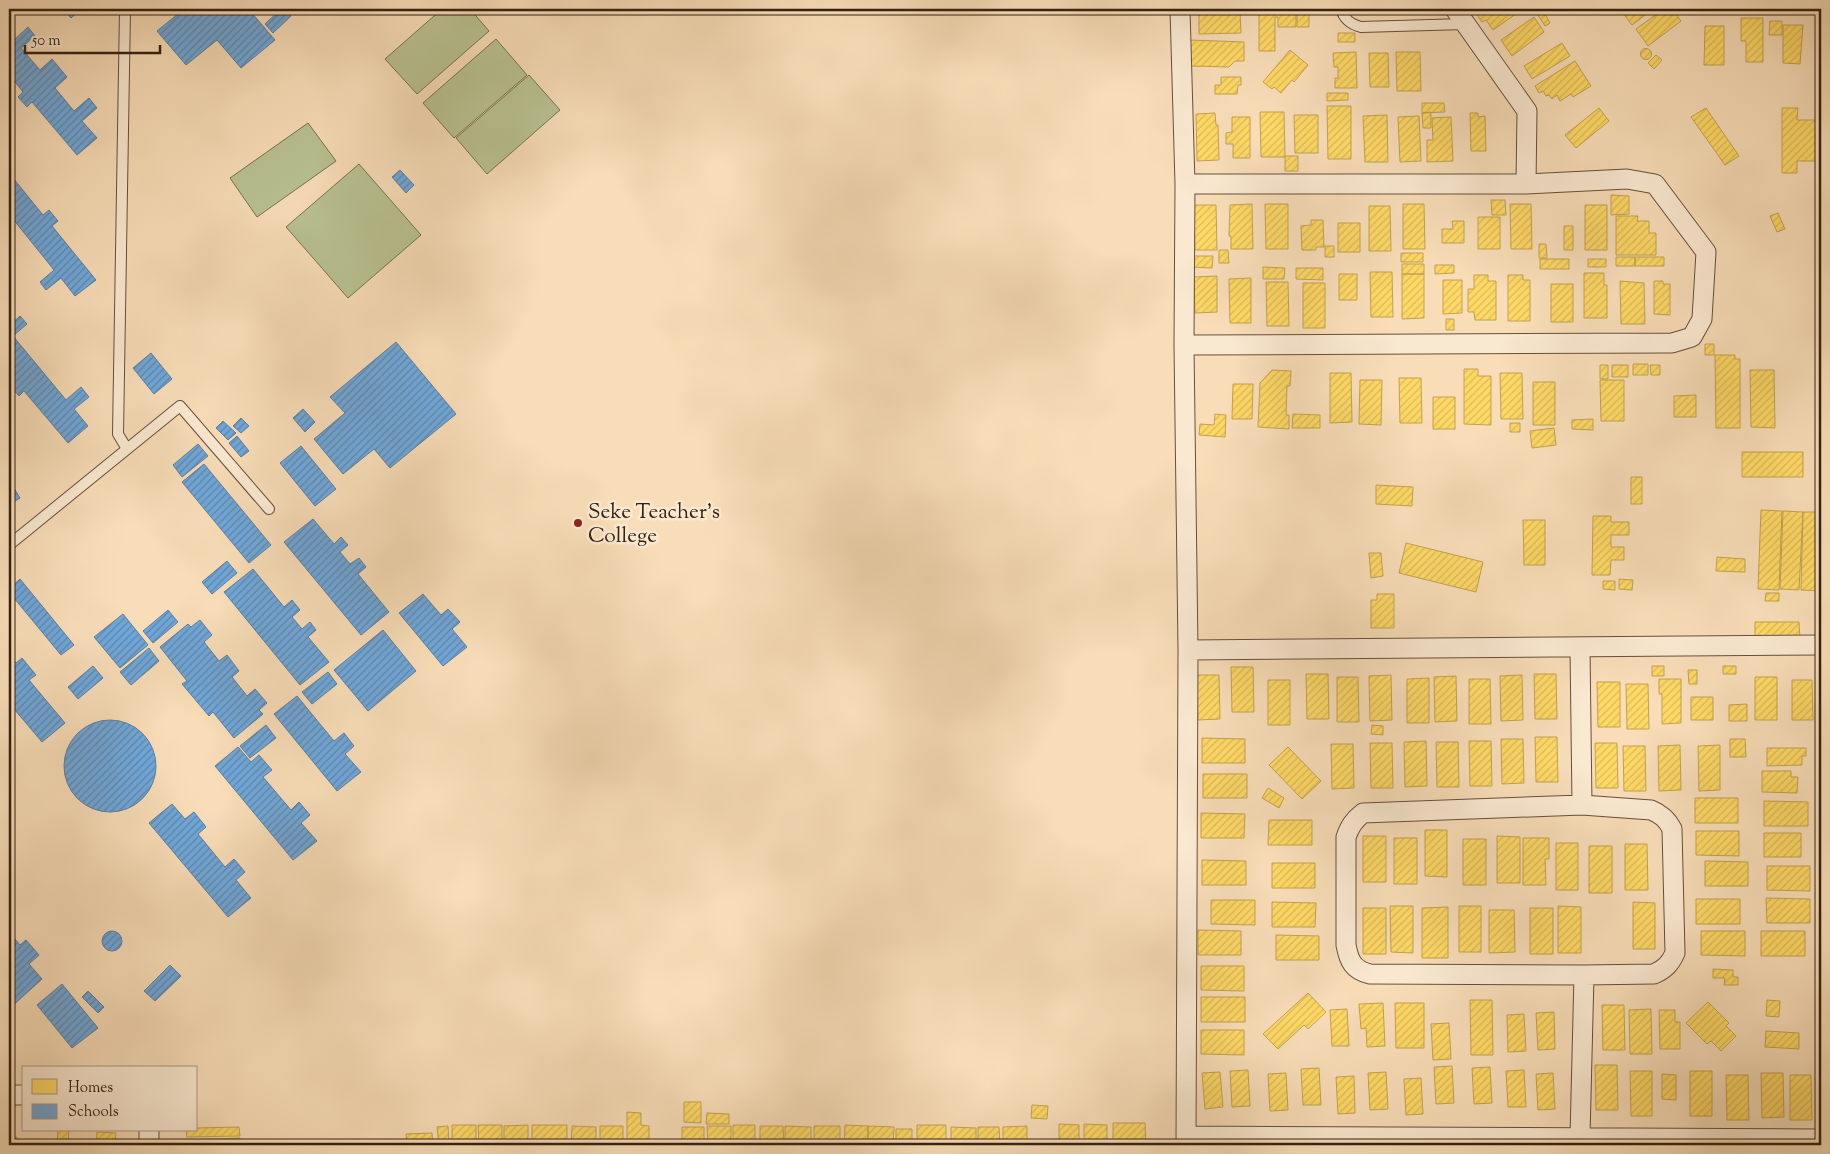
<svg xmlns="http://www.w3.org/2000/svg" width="1830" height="1154" font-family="'Sorts Mill Goudy',serif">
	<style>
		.green { fill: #b9c292; stroke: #767252 }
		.homes { fill: url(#homes-hatch); stroke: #c2a24d }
		.schools { fill: url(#schools-hatch); stroke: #5d809f }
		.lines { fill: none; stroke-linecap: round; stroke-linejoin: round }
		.service-casing { stroke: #65503c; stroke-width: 12 }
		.minor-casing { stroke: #65503c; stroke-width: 21 }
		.service { stroke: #fae9d1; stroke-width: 10 }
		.minor { stroke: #fae9d1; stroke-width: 19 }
		.poi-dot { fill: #8f2418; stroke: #fae9d1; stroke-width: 2 }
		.labels { text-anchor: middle; stroke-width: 5; stroke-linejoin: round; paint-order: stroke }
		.poi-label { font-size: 21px; fill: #342112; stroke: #fae9d1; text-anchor: start }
	</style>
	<defs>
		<pattern id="homes-hatch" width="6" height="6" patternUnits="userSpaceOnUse" patternTransform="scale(1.25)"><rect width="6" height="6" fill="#ffd966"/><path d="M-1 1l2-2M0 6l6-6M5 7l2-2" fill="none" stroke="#dbba57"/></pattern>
		<pattern id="schools-hatch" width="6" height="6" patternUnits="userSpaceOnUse" patternTransform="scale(1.25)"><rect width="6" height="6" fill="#6fa8dc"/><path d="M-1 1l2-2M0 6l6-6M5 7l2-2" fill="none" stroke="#5c88b1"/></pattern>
	</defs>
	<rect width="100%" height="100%" fill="#f8ddb8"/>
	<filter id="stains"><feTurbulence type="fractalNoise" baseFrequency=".004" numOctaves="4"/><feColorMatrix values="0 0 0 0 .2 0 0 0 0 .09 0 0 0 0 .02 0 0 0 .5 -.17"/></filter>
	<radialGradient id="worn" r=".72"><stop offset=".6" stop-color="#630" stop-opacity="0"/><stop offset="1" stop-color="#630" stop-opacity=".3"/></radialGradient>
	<path class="green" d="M442,9H470L489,31L417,94L385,59Z
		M496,39L527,75L454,138L423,103Z
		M529,75L560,110L487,174L456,138Z
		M308,123L336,161L257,217L230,178Z
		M359,164L421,235L348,298L286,227Z"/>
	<path class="homes" d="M1199,9H1231V12H1240L1241,33L1199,34Z
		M1259,9H1296V27H1278V17H1275V51H1259Z
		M1480,9H1523L1493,30L1486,20L1482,22L1475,12Z
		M1534,9H1542L1550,23L1545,26Z
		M1620,9H1653L1632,25Z
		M1664,9H1672L1681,21L1648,46L1636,29Z
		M1297,10H1309V27H1297Z
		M1534,17L1544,32L1512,56L1501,40Z
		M1741,18H1763V62H1746V41H1741Z
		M1770,21H1782V35H1769Z
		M1783,25H1803L1800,64L1783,63Z
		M1820,25H1821V61H1819Z
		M1705,26H1724V65H1704Z
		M1338,33H1355V42H1338Z
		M1190,40L1244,42V61H1235L1229,67L1190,66Z
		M1562,43L1570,56L1532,79L1524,66Z
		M1640.5 54a5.5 5.5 0 1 1 11 0a5.5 5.5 0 1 1-11 0Z
		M1290,50L1308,65L1294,82L1292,80L1281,93L1274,87L1272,89L1263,82Z
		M1356,52L1357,88H1335V78H1338V67H1334L1333,53Z
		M1396,52H1420L1421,91H1397Z
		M1369,53H1388L1389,87H1370Z
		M1656,55L1662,60L1654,69L1648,63Z
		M1575,61L1591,86L1573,97L1571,94L1560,101L1557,95L1552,99L1549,95L1546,96L1543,91L1539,93L1535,86Z
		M1221,77H1241V85H1238L1237,94H1215V85H1221Z
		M1327,93H1348V100L1327,101Z
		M1422,103H1444L1445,112L1422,113Z
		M1327,106H1351V159H1328Z
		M1599,108L1609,121L1576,148L1565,135Z
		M1706,108L1739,156L1725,165L1691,117Z
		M1782,108H1798L1797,120H1821V161H1797V173H1782Z
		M1260,112H1284L1285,157H1261Z
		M1431,112V128H1423L1422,113Z
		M1215,113L1216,125H1218L1219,160L1197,161L1196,114Z
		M1470,113H1478V117L1485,116L1486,151H1471Z
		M1294,115H1318V153H1295Z
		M1387,115L1388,162H1365L1363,116Z
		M1419,116L1421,161L1400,162L1398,117Z
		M1232,117H1250V158H1233V144H1226V133L1232,132Z
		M1451,117L1453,161L1427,162V140H1433L1432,118Z
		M1285,156H1298V171H1285Z
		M1611,195L1629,196V214L1611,215Z
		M1491,200H1505L1506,215H1492Z
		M1252,204L1253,249H1231V236H1229L1230,205Z
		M1265,204H1288V249H1266Z
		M1403,204H1424L1425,249H1403Z
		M1510,204H1531L1532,249H1511Z
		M1194,205H1216L1217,250H1195Z
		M1585,205H1607V250H1585Z
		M1369,206H1390L1391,251H1369Z
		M1778,213L1785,229L1777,232L1770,216Z
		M1616,216H1638L1637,221H1649V233H1656V255H1616Z
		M1478,217H1500V249H1478Z
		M1311,220H1323L1324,247H1316V250H1302L1301,226L1311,225Z
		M1452,221H1464V243H1442V229H1453Z
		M1338,223H1360V252H1338Z
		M1564,226H1573V250H1564Z
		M1539,244H1546L1547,258H1539Z
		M1325,246H1334V257H1325Z
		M1219,250H1228L1229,263H1219Z
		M1401,253H1423V262H1401Z
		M1191,256H1213L1212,268L1190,267Z
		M1616,257H1635V266H1616Z
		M1635,257H1664V266H1635Z
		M1540,259H1569V269H1540Z
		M1588,259H1606V267H1588Z
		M1402,264H1424V274H1402Z
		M1435,265H1454V273L1435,274Z
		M1263,267L1285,268L1284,279H1263Z
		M1296,268H1323V280L1296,279Z
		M1370,272H1392L1393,317H1371Z
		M1584,273H1604V285H1607V318H1584Z
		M1339,274H1357V300H1339Z
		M1402,274H1424V318L1402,319Z
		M1474,275H1488V281H1496V320H1475L1474,312H1468V289H1474Z
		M1508,275H1523V280H1530V321H1508Z
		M1217,276V312L1195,313L1194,277Z
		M1251,278V323H1230L1229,279Z
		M1443,280H1462V313L1443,314Z
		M1620,281L1644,283L1645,324H1621Z
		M1654,281H1663V284H1670V315L1654,314Z
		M1266,282H1288L1289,326H1267Z
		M1303,283H1325V328H1303Z
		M1551,284H1573V322H1551Z
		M1446,319H1454V330H1446Z
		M1705,344H1714V355H1705Z
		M1715,355H1735V359H1740V428H1716Z
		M1633,364H1648V375H1633Z
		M1600,365H1608V379H1600Z
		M1612,365H1628V377H1612Z
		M1650,365H1660V375H1651Z
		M1464,369H1478V376H1491V425L1464,424Z
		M1272,370L1291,371L1290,386H1287L1286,415H1289V429L1258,427L1260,383Z
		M1750,370H1774L1775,428L1751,427Z
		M1330,373H1351L1352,422L1330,423Z
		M1500,373H1522L1523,419H1501Z
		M1399,378H1421L1422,423H1400Z
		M1360,380H1382L1381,425L1359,424Z
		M1600,380H1624V421H1601Z
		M1533,382H1555V425H1533Z
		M1233,384H1253L1252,419H1232Z
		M1696,395V417H1674V396Z
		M1433,397H1455V429H1433Z
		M1215,414L1226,415L1225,437L1199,435L1200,424L1214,425Z
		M1293,414L1320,415V428H1292Z
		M1593,419V430L1572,429V420Z
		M1510,423H1520V432H1510Z
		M1554,428L1556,445L1532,448L1530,431Z
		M1742,452H1803V477H1742Z
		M1631,477H1642V504H1631Z
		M1376,485L1413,487L1412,506L1376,504Z
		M1761,510L1782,511L1779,590L1758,589Z
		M1783,511L1803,512L1799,590L1780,589Z
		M1803,512H1821V591L1801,590Z
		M1593,516H1611V522H1629V535H1611V547H1624V560H1611L1610,575H1592Z
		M1523,520H1545V565H1524Z
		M1406,543L1483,562L1476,592L1399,573Z
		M1369,553H1381L1383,576L1371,578Z
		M1717,557L1745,559V572L1716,571Z
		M1619,579L1633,580L1632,590L1619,589Z
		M1603,581H1615V590L1603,589Z
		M1766,593H1779V601H1765Z
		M1377,594H1394V628H1371V600H1377Z
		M1755,622H1799L1800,639H1755Z
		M1652,666H1664V676H1652Z
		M1723,666H1736V674H1723Z
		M1231,667H1253L1254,712H1232Z
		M1688,670H1697V684H1689Z
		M1306,674H1328L1329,719H1307Z
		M1534,674H1556L1557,719H1535Z
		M1197,675H1219L1220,719L1198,720Z
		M1391,675L1392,720L1370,721L1369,676Z
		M1522,675L1523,720L1501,721L1500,676Z
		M1456,676L1457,721L1435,722L1434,677Z
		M1337,677H1358L1359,722H1337Z
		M1755,677H1777V720H1755Z
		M1429,678V723H1407V679Z
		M1469,679H1490L1491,724H1469Z
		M1659,679H1681V723L1662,724V694H1659Z
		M1268,680H1290V725H1268Z
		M1792,680H1812L1813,720H1792Z
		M1597,682H1620V727H1598Z
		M1626,684H1648L1649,729H1627Z
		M1691,697H1713V720H1691Z
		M1747,704V721H1729V705Z
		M1372,725L1383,726V735L1371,734Z
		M1535,737H1557L1558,782H1536Z
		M1202,738L1245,739V763H1202Z
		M1501,739H1523L1524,783L1502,784Z
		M1730,739H1745L1746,757H1730Z
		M1426,741L1427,786L1405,787L1404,742Z
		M1469,741H1491L1492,786H1470Z
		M1436,742H1458L1459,787H1437Z
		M1370,743H1392L1393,788H1371Z
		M1595,743H1617L1618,788H1596Z
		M1331,744H1353L1354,788L1332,789Z
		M1680,745L1681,790L1659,791L1658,746Z
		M1720,745V790L1699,791L1698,746Z
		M1623,746H1645L1646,791H1624Z
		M1288,747L1321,781L1302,799L1269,765Z
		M1767,748H1806V756H1802V765L1767,766Z
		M1762,771H1791V777H1798L1797,793L1762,792Z
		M1203,774H1247V798H1203Z
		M1268,788L1284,798L1279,808L1262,798Z
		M1695,798H1738V823H1695Z
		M1764,801L1808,802V826H1764Z
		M1201,813L1245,814L1244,838H1201Z
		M1269,820H1312V845H1268Z
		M1425,830H1447V877L1425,876Z
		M1696,831H1739V856L1696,855Z
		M1764,833H1801V857H1764Z
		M1363,836H1386V882H1363Z
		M1497,836L1520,837V883H1497Z
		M1394,838H1417V884H1394Z
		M1523,838H1549V859H1545L1546,885H1523Z
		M1463,839H1486V885H1463Z
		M1556,843H1578V890H1556Z
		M1625,844H1647L1648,890H1625Z
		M1589,846H1612V893H1589Z
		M1202,860L1246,861V885H1202Z
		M1705,861L1748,862V886H1705Z
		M1272,863H1315V888H1272Z
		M1767,866H1810V891L1767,890Z
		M1766,898L1810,899V923H1767Z
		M1696,899H1740V924H1696Z
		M1211,900H1255V925L1211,924Z
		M1272,902L1316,903L1315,927H1272Z
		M1633,902L1655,903V949H1633Z
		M1390,906H1413V953L1391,952Z
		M1459,906H1481V952H1459Z
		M1558,906L1581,907V953H1558Z
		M1448,907V958H1422V908Z
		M1363,908H1386V954H1363Z
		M1530,908H1553V954H1530Z
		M1489,910H1514L1515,952L1489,953Z
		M1198,930L1241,931V955H1198Z
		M1701,931H1745V956L1701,955Z
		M1761,931H1805V956H1761Z
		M1276,935L1319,936V960H1276Z
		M1201,966H1244V991L1201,990Z
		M1713,969L1733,970V977H1738V985H1724L1725,978H1713Z
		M1308,993L1326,1012L1308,1029L1304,1025L1278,1049L1263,1034Z
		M1201,997H1245V1022H1201Z
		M1470,1000H1492L1493,1055H1471Z
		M1767,1000L1780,1001L1779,1017L1766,1016Z
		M1708,1002L1729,1023L1726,1026L1736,1036L1721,1051L1711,1041L1707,1044L1686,1023Z
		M1383,1003L1385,1046L1367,1047L1366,1028L1361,1029L1359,1004Z
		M1395,1003H1424V1048H1396Z
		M1602,1005H1624L1625,1050H1603Z
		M1347,1009L1349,1046H1332L1330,1010Z
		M1651,1009L1652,1054H1630L1629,1010Z
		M1659,1010H1675V1022H1680V1049H1660Z
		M1554,1012L1555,1049L1538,1050L1536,1013Z
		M1524,1014L1526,1051L1508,1052L1507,1015Z
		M1449,1023L1451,1059L1433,1060L1431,1024Z
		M1201,1030H1244V1055L1201,1054Z
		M1766,1031L1799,1033V1049L1765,1047Z
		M1595,1065H1617L1618,1110H1596Z
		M1452,1066L1454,1103L1436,1104L1434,1067Z
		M1490,1067L1492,1103L1474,1104L1472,1068Z
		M1319,1068L1321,1105H1303L1301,1069Z
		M1248,1070L1250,1106L1232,1107L1230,1071Z
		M1524,1070L1526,1107H1508L1506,1071Z
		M1630,1071H1652V1116H1631Z
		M1690,1071H1712V1116H1690Z
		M1220,1072L1223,1107L1205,1109L1202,1073Z
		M1386,1072L1388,1109L1370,1110L1368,1073Z
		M1286,1073L1288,1110L1270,1111L1268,1074Z
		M1553,1073L1555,1109L1538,1110L1536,1074Z
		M1761,1073H1783L1784,1117L1762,1118Z
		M1662,1074L1676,1075V1100L1662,1099Z
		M1726,1075H1748L1749,1120H1727Z
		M1790,1075H1811L1812,1120H1790Z
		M1354,1076L1355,1113L1338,1114L1336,1077Z
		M1421,1078L1423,1114L1406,1115L1404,1079Z
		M684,1102H701V1123L684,1122Z
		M1032,1105L1048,1106L1047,1119L1031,1118Z
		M627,1112L641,1113V1125L649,1126V1145H627Z
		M707,1113L729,1114V1124H706Z
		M1113,1123H1145L1146,1145H1113Z
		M1059,1124L1079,1125V1145H1059Z
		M1084,1124L1107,1125V1145H1084Z
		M452,1125H476V1145H452Z
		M478,1125H502V1145H479Z
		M528,1125V1145H504V1126Z
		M532,1125H567V1145H532Z
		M733,1125H755V1145H733Z
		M845,1125L868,1126V1145H844Z
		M917,1125H946V1145H917Z
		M448,1126L449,1145H439L437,1127Z
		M572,1126L596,1127V1145H571Z
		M600,1126H623V1145H600Z
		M707,1126H731V1145H708Z
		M760,1126H783L784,1145H760Z
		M785,1126L811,1127V1145H785Z
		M814,1126H840V1145H814Z
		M868,1126L894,1127L893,1145H868Z
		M1027,1126V1145H1003V1127Z
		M239,1127L240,1136L187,1137L186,1130H196V1128Z
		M682,1127H704V1145H682Z
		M951,1127L976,1128V1145H951Z
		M978,1127H999L1000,1145H978Z
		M896,1129H912V1145H896Z
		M58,1130H69L68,1145H57Z
		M97,1132L116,1133L115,1145H96Z
		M432,1133L433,1145H407L406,1134Z
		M9,1137H17V1145H9Z
		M240,1138L241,1145H185V1140Z"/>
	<path class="schools" d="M63,9H82L71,18Z
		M184,9H255L251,12L275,40L241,68L217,40L186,65L157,31Z
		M281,9H285L291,16L273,33L265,24Z
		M28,27L35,36L21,48L40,70L52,59L67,77L55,88L74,111L89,98L97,108L82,121L97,138L77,155L32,102L27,107L18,97L23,92L9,74V34L14,40Z
		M400,170L414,185L406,193L392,177Z
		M9,173L43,215L49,210L58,221L52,226L96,280L75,296L61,278L46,290L40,282L54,270L9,214Z
		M20,316L27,324L13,336L66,400L81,387L89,397L74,409L88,426L68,443L24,391L19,396L9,385L15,380L9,372V326Z
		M396,342L456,414L390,468L374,449L343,474L314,439L345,413L330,397Z
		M151,353L172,379L154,394L133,368Z
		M303,409L315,422L305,432L293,418Z
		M241,418L249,426L241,433L233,426Z
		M223,421L236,433L228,440L216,428Z
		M237,436L249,451L241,457L229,443Z
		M198,444L208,456L182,477L173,465Z
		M301,446L336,489L315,506L280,463Z
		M204,464L271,545L249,563L182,482Z
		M9,480L20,498L9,505Z
		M313,519L334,544L341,537L348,545L340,552L350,564L359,558L366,567L358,574L389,612L361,635L284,542Z
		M227,561L237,573L212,594L202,582Z
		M253,569L284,607L292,600L300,610L292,617L302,629L310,622L316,630L308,637L329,662L300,685L224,592Z
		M20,579L74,645L61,655L9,592V589Z
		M423,594L441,615L448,609L460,622L452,629L467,647L443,666L399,613Z
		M168,610L178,622L153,643L143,631Z
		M123,614L148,645L120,668L94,637Z
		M200,620L212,635L204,642L219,661L227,655L239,671L232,677L247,696L255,689L267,703L259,710L263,714L234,738L213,712L209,716L182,684L187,681L160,647L188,624L191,627Z
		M383,630L416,671L368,711L334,670Z
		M149,648L159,661L131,685L120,672Z
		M9,655L16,663L22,658L36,675L29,680L65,723L42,742L9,703Z
		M93,666L103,678L78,699L68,687Z
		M328,672L337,684L312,704L302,692Z
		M297,696L334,741L344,733L354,746L345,754L361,772L337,791L274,714Z
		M64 766a46 46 0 1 1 92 0a46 46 0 1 1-92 0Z
		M266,725L276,738L250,758L240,746Z
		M238,747L251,762L259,755L272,770L263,777L291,810L299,802L310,815L301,823L317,841L293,860L215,766Z
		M172,804L185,819L194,812L206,827L198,834L225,867L234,859L245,872L236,880L251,898L228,917L149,823Z
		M102 941a10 10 0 1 1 20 0a10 10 0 1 1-20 0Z
		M9,932L20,945L26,940L39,955L29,964L42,979L9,1009Z
		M170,965L181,976L155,1001L144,991Z
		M62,984L98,1028L72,1048L37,1005Z
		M88,991L104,1007L98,1013L82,997Z"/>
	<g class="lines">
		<g class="service-casing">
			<path id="service" d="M125,9L118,434L127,449
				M1341,9C1344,19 1350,24 1361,27L1465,24
				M9,545L180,406L269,509"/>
		</g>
		<g class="minor-casing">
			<path id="minor" d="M1180,9L1185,184L1184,345L1188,650L1186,1145
				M1455,9L1527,111L1526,184
				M1184,345L1672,343L1692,337L1702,319L1706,252L1655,184L1627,179L1526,184H1185
				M1580,648L1582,805
				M1188,650L1821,645
				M1582,805L1651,810C1661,814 1667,819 1672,829L1675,953C1670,964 1665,969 1654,974L1584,975L1370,974C1353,970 1349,961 1346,945V837C1350,826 1354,820 1363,813Z
				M9,1095H24
				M149,1130V1145
				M1186,1136L1821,1139
				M1580,1137L1584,975"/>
		</g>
		<use href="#service" class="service"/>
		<use href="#minor" class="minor"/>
	</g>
	<circle class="poi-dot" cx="578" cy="523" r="5"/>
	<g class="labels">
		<g class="poi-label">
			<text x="588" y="518">Seke Teacher's<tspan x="588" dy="24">College</tspan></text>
		</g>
	</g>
	<rect width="1830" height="1154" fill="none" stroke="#f8ddb8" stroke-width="30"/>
	<rect x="10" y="10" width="1810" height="1134" fill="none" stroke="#342112" stroke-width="2.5"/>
	<rect x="15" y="15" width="1800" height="1124" fill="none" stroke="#342112"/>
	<rect x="22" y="1066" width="175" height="65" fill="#fae9d1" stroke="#ab9985"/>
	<rect x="32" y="1079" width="25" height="15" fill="#ffd966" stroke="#ab9985"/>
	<text x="68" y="1092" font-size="15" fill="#342112">Homes</text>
	<rect x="32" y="1104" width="25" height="15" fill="#6fa8dc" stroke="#ab9985"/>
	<text x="68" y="1116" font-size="15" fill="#342112">Schools</text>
	<path d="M25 45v8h135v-8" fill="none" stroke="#342112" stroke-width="2.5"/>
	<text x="32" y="45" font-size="15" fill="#342112" stroke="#fae9d1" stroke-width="4" paint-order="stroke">50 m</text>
	<rect width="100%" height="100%" filter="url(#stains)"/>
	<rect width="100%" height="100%" fill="url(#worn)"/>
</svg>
